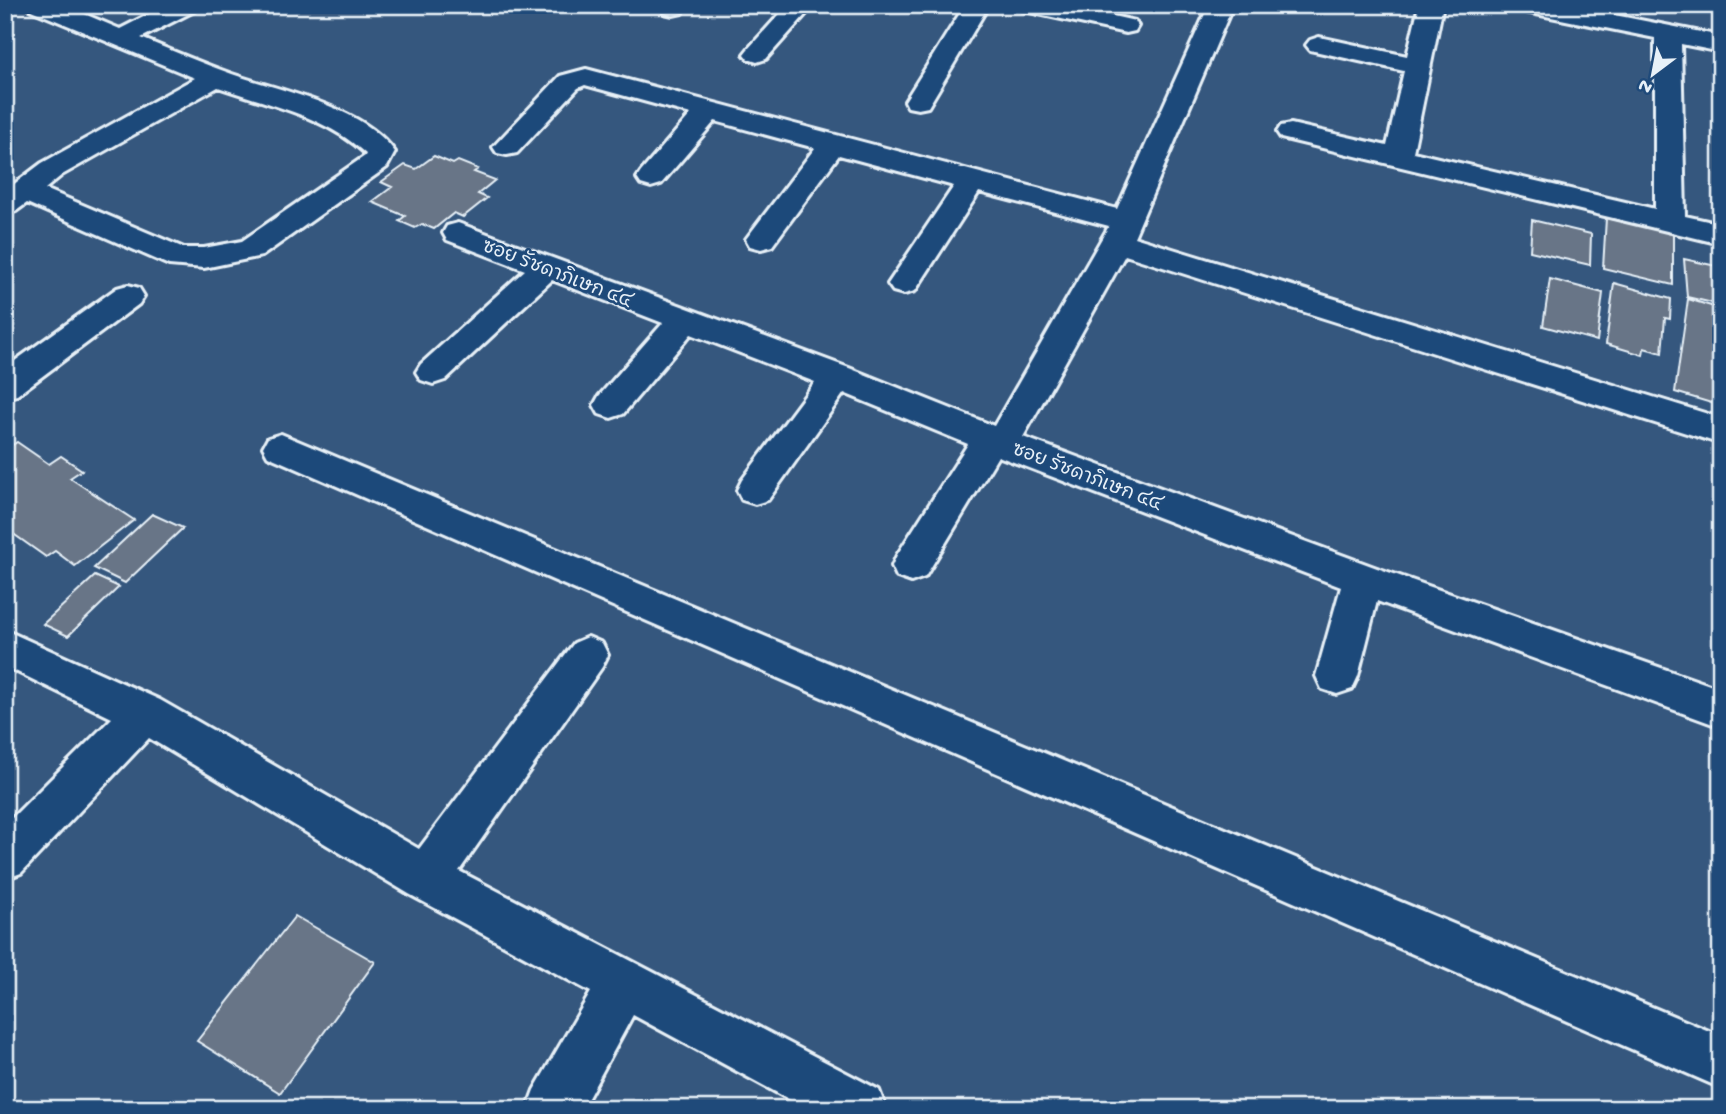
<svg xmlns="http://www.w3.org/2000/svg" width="1726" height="1114" font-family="'Gochi Hand','Playpen Sans Thai',sans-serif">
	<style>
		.building { fill: #687587; stroke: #e8f1f8; stroke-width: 2 }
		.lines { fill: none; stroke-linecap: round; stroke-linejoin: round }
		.minor-casing { stroke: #e8f1f8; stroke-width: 6 }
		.minor { fill: #1f4a7a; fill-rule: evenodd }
		.labels { text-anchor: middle; stroke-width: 5; stroke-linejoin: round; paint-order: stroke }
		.street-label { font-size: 19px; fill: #e8f1f8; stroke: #1f4a7a }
	</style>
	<rect width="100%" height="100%" fill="#35577e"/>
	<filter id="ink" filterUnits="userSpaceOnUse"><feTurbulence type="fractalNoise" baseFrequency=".0143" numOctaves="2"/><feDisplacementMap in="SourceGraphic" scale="14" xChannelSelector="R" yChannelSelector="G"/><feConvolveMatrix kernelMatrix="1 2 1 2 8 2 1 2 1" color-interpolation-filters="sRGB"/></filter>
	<g filter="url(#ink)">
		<path class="building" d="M434,156L453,164L458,161L478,169L474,172L495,180L478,194L487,198L463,217L454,213L434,229L422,224L415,228L399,221L405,216L372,202L392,187L381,182L405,165L416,169Z
			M1606,218L1673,233V285L1603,268Z
			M1532,220L1591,234L1590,265L1530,251Z
			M1684,259L1721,267V305L1687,297Z
			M1550,279L1603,293L1597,341L1543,326Z
			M1614,283L1671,299L1670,319L1665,318L1662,353L1644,348L1643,355L1606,344Z
			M1688,299L1721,309V406L1675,392Z
			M17,442L49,464L61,456L82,470L70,478L134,520L75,566L55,551L46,557L5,528V450Z
			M152,514L183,528L125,583L94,568Z
			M95,576L119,587L68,636L43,624Z
			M295,916L375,962L280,1093L197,1041Z"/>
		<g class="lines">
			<g class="minor-casing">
				<path id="minor" d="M28,5H63L120,29L167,5H199L196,10L141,38C171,50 201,63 232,74C281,91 364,107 395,152L387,167L262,256L204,268L169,265L27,203L16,211L5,214V191L42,163L195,78L31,10ZM218,87C269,105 326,116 366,154L365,156L242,241L204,248H184L45,189L62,175Z
					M663,5H687L682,13L673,15L664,13L661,8Z
					M788,5H814L766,59L757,62L748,59L744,54L748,49Z
					M965,5H989L928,107L918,109L908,107L905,101Z
					M1017,5H1064L1135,21L1138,26L1135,31L1126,33L1020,10Z
					M1209,5H1233L1134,237L1721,418V444L1125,255L1023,437L1377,568L1721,689V727L1377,601L1358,676L1352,689L1337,694L1322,689L1316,676L1341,587L998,456L925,577L911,582L897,577L892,566L897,555L968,444L844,393L768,500L755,504L742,500L737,490L742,480L815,382L691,334L623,414L611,418L599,414L594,405L599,396L663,323L552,280L445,380L433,384L421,380L416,372L421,364L525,270L447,240L443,233L447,226L458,223L849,368L994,426L1109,226L979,192L915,291L904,294L893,291L888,284L954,186L839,155L772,246L761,249L750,246L746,239L815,148L715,121L661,184L651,187L641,184L637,178L641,172L691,114L585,85L578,88L517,153L507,155L497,153L493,147L560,76L586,69L1117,209Z
					M1419,5H1443L1413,152L1655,209V38L1526,12L1517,10L1514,5H1564L1721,36V52L1681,44L1685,216L1721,224V244L1281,138L1277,132L1281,126L1291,124L1387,146L1404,71L1310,50L1306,45L1310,40L1319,37L1407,56Z
					M128,285L139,288L144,296L139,304L17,395L5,398V368L117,288Z
					M281,434L1721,1036V1088L268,456L263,447L268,438Z
					M5,630L160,700L419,849L574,643L588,637L602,643L608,655L602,667L459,871L879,1090L886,1109H807L633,1015L582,1109H527L534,1090L591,992L409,894L149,738L21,873L5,879V825L112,718L5,666Z"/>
			</g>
			<use href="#minor" class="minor"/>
		</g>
	</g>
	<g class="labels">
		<g class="street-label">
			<text transform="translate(558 272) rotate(21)" y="7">ซอย รัชดาภิเษก ๔๔</text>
			<text transform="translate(1088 475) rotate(21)" y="7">ซอย รัชดาภิเษก ๔๔</text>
		</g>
	</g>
	<rect width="1726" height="1114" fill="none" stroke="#1f4a7a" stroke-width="28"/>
	<rect x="14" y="14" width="1698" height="1086" fill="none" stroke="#e8f1f8" stroke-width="2.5" filter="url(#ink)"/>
	<g transform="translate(1653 74) rotate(212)" stroke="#1f4a7a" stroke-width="5" paint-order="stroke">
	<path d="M0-5L12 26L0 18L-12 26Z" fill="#e8f1f8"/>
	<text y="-10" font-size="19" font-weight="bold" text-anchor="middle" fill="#e8f1f8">N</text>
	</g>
</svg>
